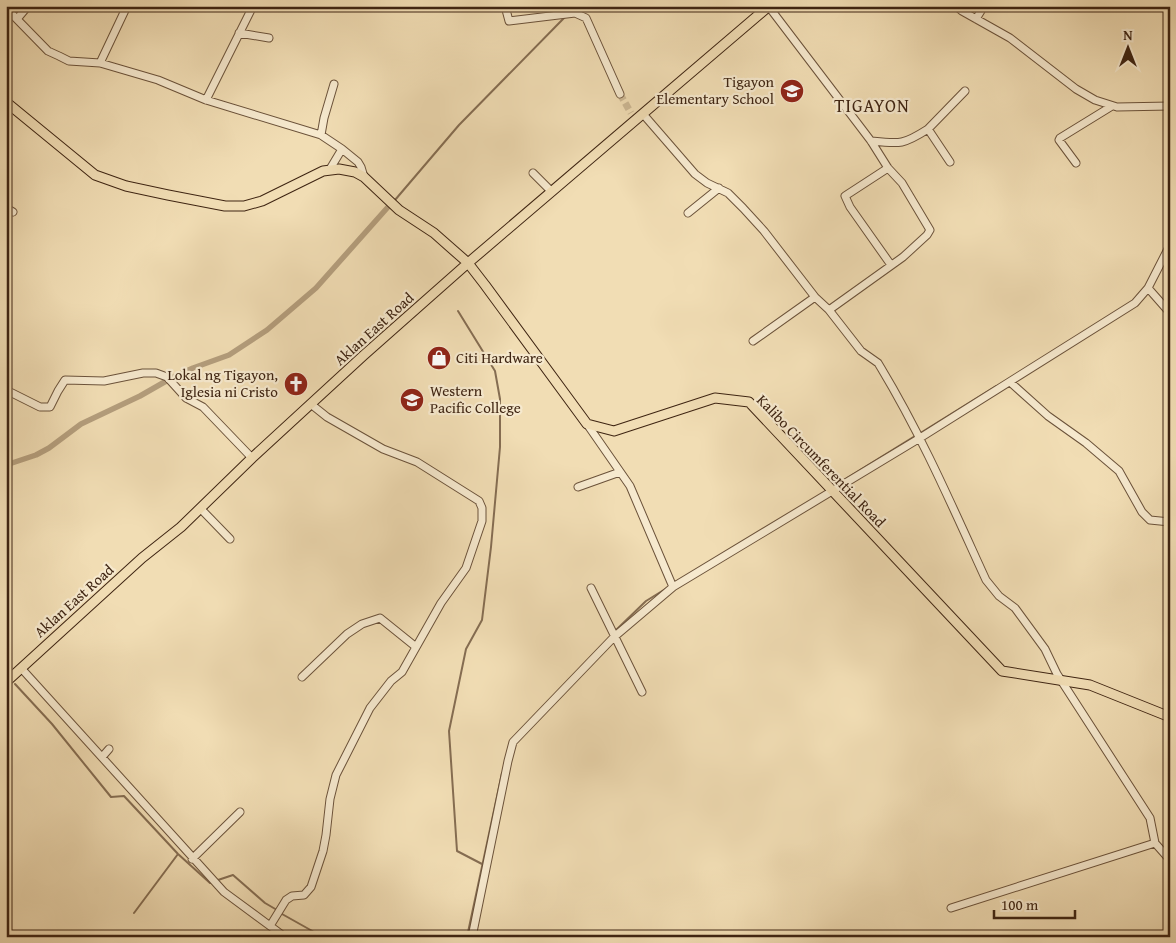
<svg xmlns="http://www.w3.org/2000/svg" width="1176" height="943" font-family="'Gentium Book Plus',serif">
	<style>
		.lines { fill: none; stroke-linecap: round; stroke-linejoin: round }
		.stream { stroke: #856d52; stroke-width: 2 }
		.canal { stroke: #b49e7d; stroke-width: 5.5 }
		.minor-tunnel { stroke: #cdb894; stroke-width: 7; stroke-dasharray: 7 3.5; stroke-linecap: butt }
		.minor-casing { stroke: #6b523a; stroke-width: 9 }
		.major-casing { stroke: #3e2412; stroke-width: 11 }
		.minor { stroke: #f6e9ce; stroke-width: 7 }
		.major { stroke: #f1ddb4; stroke-width: 9 }
		.labels { text-anchor: middle; stroke-width: 4.5; stroke-linejoin: round; paint-order: stroke }
		.poi-label { font-size: 15px; fill: #3e2412; stroke: #f6e9ce; text-anchor: end }
		.street-label { font-size: 15px; fill: #3e2412; stroke: #f6e9ce }
		.quarter-label { font-size: 18px; letter-spacing: 1px; fill: #3e2412; stroke: #f6e9ce }
	</style>
	<rect width="100%" height="100%" fill="#f1ddb4"/>
	<filter id="stains"><feTurbulence type="fractalNoise" baseFrequency=".004" numOctaves="4"/><feColorMatrix values="0 0 0 0 .2 0 0 0 0 .09 0 0 0 0 .02 0 0 0 .5 -.17"/></filter>
	<radialGradient id="worn" r=".72"><stop offset=".6" stop-color="#630" stop-opacity="0"/><stop offset="1" stop-color="#630" stop-opacity=".3"/></radialGradient>
	<g class="lines">
		<path class="stream" d="M879,6H886
			M569,10L573,6
			M395,200L459,125L565,17
			M458,311L495,371L500,399V447L491,547L482,620L466,649L449,731L457,851L482,864
			M922,432L996,386
			M839,483L915,436
			M615,631L646,601L667,588
			M15,684L52,724L111,797L124,796L178,854L210,883L212,882
			M218,880L233,875L265,903L277,910
			M134,913L178,854
			M282,914L323,937
			M467,937L502,773"/>
		<path class="canal" d="M171,378L193,368L229,355L267,330L316,288L388,207
			M6,465L36,455L49,448L81,424L140,396L168,380"/>
		<path class="minor-tunnel" d="M620,94L631,113"/>
		<g class="minor-casing">
			<path id="minor" d="M505,6L509,21L575,13L586,18L620,94
				M956,6L962,11L1010,38L1076,89L1095,100L1117,107L1170,106
				M769,7L871,141L888,168L902,183L930,230L927,235L903,257L829,310
				M6,8L48,51L59,56L69,61L100,63L158,80L206,100L321,135L342,149L358,162L361,167L364,177
				M17,19L28,6
				M976,19L984,6
				M239,33L269,38
				M100,63L127,6
				M206,100L253,6
				M643,114L695,174L707,183L728,193L743,208L764,231L815,297L829,310L861,351L878,363L881,368C922,436 953,508 986,580L999,596L1015,608L1045,649L1057,674L1150,818L1155,843L1170,860
				M928,129L965,91
				M321,135L324,118L334,84
				M871,141C900,144 903,145 928,129L950,162
				M1076,163L1059,140L1060,138L1112,106
				M888,168L845,196L850,207L891,265
				M330,169L342,149
				M533,173L551,191
				M6,208L13,212
				M688,213L719,188
				M1170,245L1148,288L1170,313
				M753,341L815,297
				M1010,382L1048,416L1086,443L1119,471L1142,512L1150,520L1170,522
				M6,390L40,407H50L58,391L65,380L104,381L143,373H156L167,377L186,398L203,407L252,458
				M587,424L630,486L673,587
				M578,487L620,472
				M200,508L230,539
				M591,588L642,692
				M21,668L224,892L285,937
				M302,677L347,634L362,624L380,618L416,647
				M102,757L109,749
				M192,859L240,812
				M951,908L1155,843
				M270,926L286,900L292,896L304,895L311,887L323,851L326,835L330,799L336,775L370,708L391,681L402,672L441,603L466,568L482,521V508L479,501L417,462L383,449L327,417L312,405
				M472,937L508,761L513,742L614,637L673,587L920,438L1135,303L1148,288"/>
		</g>
		<g class="major-casing">
			<path id="major" d="M6,102L95,175L126,186L168,195L225,206H244L262,201L323,171L339,169L355,172L364,177L399,210L434,233L468,263L485,285L587,424L614,431L715,398L749,402L1002,671L1090,685L1170,717
				M6,682L142,558L181,527L252,458L364,355L468,263L769,6"/>
		</g>
		<use href="#minor" class="minor"/>
		<use href="#major" class="major"/>
	</g>
	<defs>
		<g id="school-disc" transform="scale(1.25)"><circle r="9.5" fill="#8f2418" stroke="#f6e9ce"/><path d="M0-5L7-2L0 1L-7-2ZM-4 1L0 2.5L4 1V4Q0 6-4 4Z" fill="#fff"/></g>
		<g id="shop-disc" transform="scale(1.25)"><circle r="9.5" fill="#8f2418" stroke="#f6e9ce"/><path d="M-5-2.5h2.3a2.7 3.5 0 0 1 5.4 0H5L5.5 6h-11ZM-1.5-2.5h3a1.5 2.3 0 0 0-3 0Z" fill="#fff"/></g>
		<g id="church-disc" transform="scale(1.25)"><circle r="9.5" fill="#8f2418" stroke="#f6e9ce"/><path d="M-1.2-6h2.4v3.5h3.3v2.4h-3.3V6h-2.4V-.1h-3.3v-2.4h3.3Z" fill="#fff"/></g>
		<g id="university-disc" transform="scale(1.25)"><circle r="9.5" fill="#8f2418" stroke="#f6e9ce"/><path d="M0-5L7-2L0 1L-7-2ZM-4 1L0 2.5L4 1V4Q0 6-4 4Z" fill="#fff"/></g>
	</defs>
	<g fill-rule="evenodd">
		<use href="#school-disc" x="792" y="91"/>
		<use href="#shop-disc" x="439" y="358"/>
		<use href="#church-disc" x="296" y="384"/>
		<use href="#university-disc" x="412" y="400"/>
	</g>
	<g class="labels">
		<g class="poi-label">
			<text x="774" y="87">Tigayon<tspan x="774" dy="17">Elementary School</tspan></text>
			<text x="456" y="363" text-anchor="start">Citi Hardware</text>
			<text x="278" y="380">Lokal ng Tigayon,<tspan x="278" dy="17">Iglesia ni Cristo</tspan></text>
			<text x="430" y="396" text-anchor="start">Western<tspan x="430" dy="17">Pacific College</tspan></text>
		</g>
		<g class="street-label">
			<text transform="translate(374 329) rotate(-42)" y="5">Aklan East Road</text>
			<text transform="translate(821 461) rotate(46)" y="5">Kalibo Circumferential Road</text>
			<text transform="translate(74 601) rotate(-42)" y="5">Aklan East Road</text>
		</g>
		<g class="quarter-label">
			<text x="872" y="112">TIGAYON</text>
		</g>
	</g>
	<rect width="1176" height="943" fill="none" stroke="#f1ddb4" stroke-width="25"/>
	<rect x="8" y="8" width="1161" height="928" fill="none" stroke="#3e2412" stroke-width="2.5"/>
	<rect x="12" y="12" width="1151" height="918" fill="none" stroke="#3e2412"/>
	<g transform="translate(1128 48)" stroke="#f6e9ce" stroke-width="4" paint-order="stroke">
	<path d="M0-4L9 19L0 12L-9 19Z" fill="#3e2412"/>
	<text y="-8" font-size="14" font-weight="bold" text-anchor="middle" fill="#3e2412">N</text>
	</g>
	<path d="M994 910v8h81v-8" fill="none" stroke="#3e2412" stroke-width="2.5"/>
	<text x="1001" y="910" font-size="15" fill="#3e2412" stroke="#f6e9ce" stroke-width="4" paint-order="stroke">100 m</text>
	<rect width="100%" height="100%" filter="url(#stains)"/>
	<rect width="100%" height="100%" fill="url(#worn)"/>
</svg>
